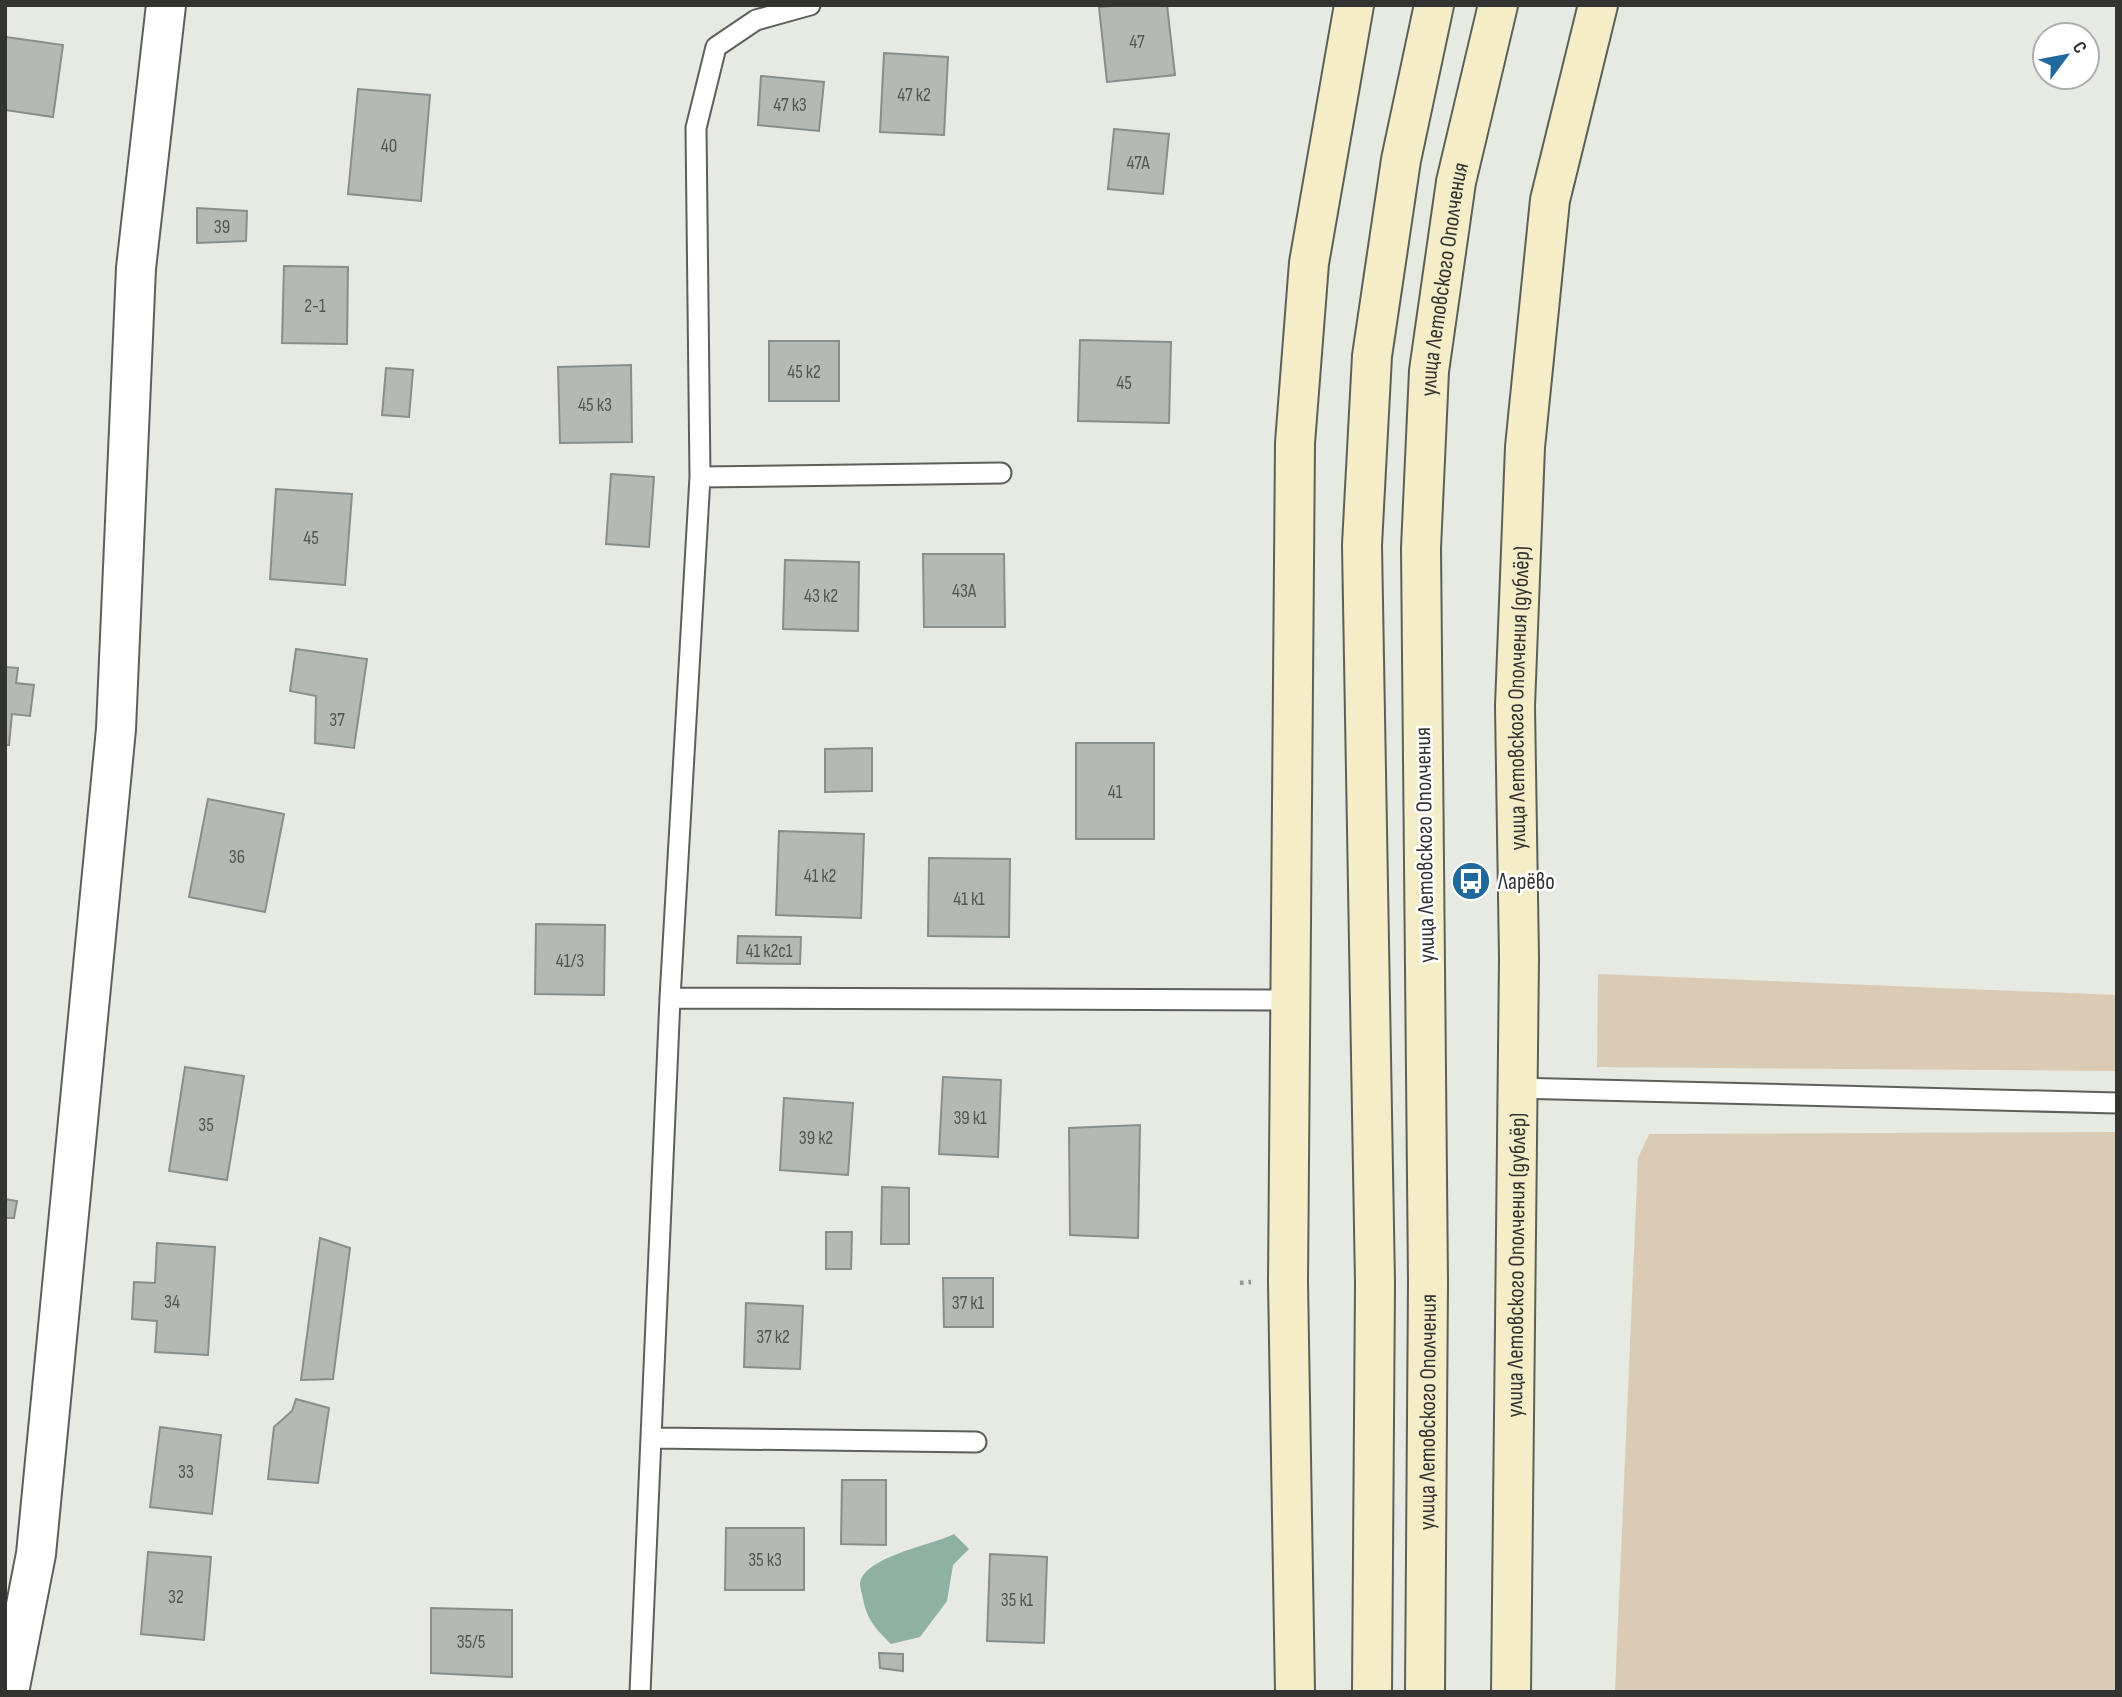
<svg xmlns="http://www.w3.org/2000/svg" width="2122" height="1697" font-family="'Sofia Sans Condensed',sans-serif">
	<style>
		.green { fill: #dbcbb5 }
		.water { fill: #8eb1a4 }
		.building { fill: #b4b9b4; stroke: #888e89; stroke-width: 2 }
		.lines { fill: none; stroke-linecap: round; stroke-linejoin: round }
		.lane-casing { stroke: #5d5f59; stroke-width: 23 }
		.street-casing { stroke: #5d5f59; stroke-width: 42 }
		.secondary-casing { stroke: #5d5f59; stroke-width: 42 }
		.path { stroke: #949591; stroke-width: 4.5; stroke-dasharray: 3.5 5; stroke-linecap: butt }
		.lane { stroke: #fff; stroke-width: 19 }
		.street { stroke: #fff; stroke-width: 38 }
		.secondary { stroke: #f4edc8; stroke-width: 38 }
		.labels { text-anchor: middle; stroke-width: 5; stroke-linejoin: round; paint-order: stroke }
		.number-label { font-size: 19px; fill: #535552 }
		.street-label { font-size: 23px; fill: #333432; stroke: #fff }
		.poi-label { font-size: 23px; fill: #333432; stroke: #fff; text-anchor: start }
	</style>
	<rect width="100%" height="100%" fill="#e7e9e3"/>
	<path class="green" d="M1598,974L2117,995V1071L1597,1067Z
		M2117,1132V1692H1615L1638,1158L1649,1134Z"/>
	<path class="water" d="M954,1534L969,1549L953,1565L947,1601L920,1637L891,1644C876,1629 867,1620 863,1599C862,1594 860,1587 860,1583C865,1556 933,1545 954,1534Z"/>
	<path class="building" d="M1121,5H1167L1175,75L1107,82L1099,7Z
		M6,37L63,45L53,117L5,110Z
		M884,53L948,57L944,135L880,132Z
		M761,76L824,82L819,131L758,125Z
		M358,89L430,95L421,201L348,194Z
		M1114,129L1169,134L1163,194L1108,189Z
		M197,208L247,211L246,241L197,243Z
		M284,266L348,267L347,344L282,343Z
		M1080,340L1171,342L1169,423L1078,421Z
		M769,341H839V401H769Z
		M631,365L632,442L560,443L558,367Z
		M386,368L413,370L409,417L382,415Z
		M611,474L654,477L649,547L606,544Z
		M276,489L352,494L345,585L270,579Z
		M923,554H1004L1005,627H924Z
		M785,560L859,562L858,631L783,629Z
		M296,649L367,659L354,748L315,743L316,696L290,691Z
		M5,667L18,668L16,683L34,685L30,716L12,714L9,745H5Z
		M1076,743H1154V839H1076Z
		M872,748V791L825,792V749Z
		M208,799L284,814L265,912L189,897Z
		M779,831L864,834L861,918L776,915Z
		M929,858L1010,859L1009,937L928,936Z
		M536,924L605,925L604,995L535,994Z
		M738,936L801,937L800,964L737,963Z
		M185,1067L244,1076L227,1180L169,1171Z
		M943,1077L1001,1080L998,1157L939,1154Z
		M784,1098L853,1103L848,1175L780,1170Z
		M1140,1125L1138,1238L1070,1235L1069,1128Z
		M882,1187L909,1188V1244H881Z
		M5,1199L17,1201L14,1218H5Z
		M826,1232H852L851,1269H826Z
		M320,1238L350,1248L333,1379L301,1380Z
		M157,1243L215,1247L208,1355L155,1352L157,1321L132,1319L134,1282L155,1283Z
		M943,1278H993V1327H944Z
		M746,1303L803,1306L800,1369L744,1367Z
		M296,1399L329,1408L318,1483L268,1479L274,1427L292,1411Z
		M160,1427L221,1435L212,1514L150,1507Z
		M842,1480H886V1545L841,1544Z
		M726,1528H804V1590H725Z
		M148,1552L211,1557L204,1640L141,1634Z
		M990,1554L1047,1557L1044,1643L987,1641Z
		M431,1608L512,1610V1677L431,1673Z
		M879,1653L903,1654V1671L880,1668Z"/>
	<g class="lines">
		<g class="lane-casing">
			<path id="lane" d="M700,477L1001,473
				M670,998L1290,1000
				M1518,1088L2117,1103
				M653,1438L976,1442
				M640,1692L670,998L700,477L696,128L716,47L756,20L810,5"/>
		</g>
		<g class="street-casing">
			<path id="street" d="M9,1692L36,1554L116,729L136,268L166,5"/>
		</g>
		<g class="secondary-casing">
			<g id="secondary">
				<path d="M1295,1692L1288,1282L1295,443L1309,263L1354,5"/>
				<path d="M1372,1692L1375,1283L1362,545L1372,356L1401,160L1434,5"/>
				<path id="s1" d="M1425,1692L1428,1282L1421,548L1429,371L1456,182L1498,5"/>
				<path id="s2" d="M1511,1692L1519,958L1515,706L1525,447L1550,200L1598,5"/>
			</g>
		</g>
		<path class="path" d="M1240,1283L1251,1282"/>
		<use href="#lane" class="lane"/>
		<use href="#street" class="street"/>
		<use href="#secondary" class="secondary"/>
	</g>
	<defs>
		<g id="bus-disc" transform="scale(2.0125)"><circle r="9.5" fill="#21699d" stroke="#fff"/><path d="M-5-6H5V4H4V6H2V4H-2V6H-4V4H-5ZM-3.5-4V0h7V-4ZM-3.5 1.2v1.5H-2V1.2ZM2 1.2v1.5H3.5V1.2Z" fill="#fff"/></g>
	</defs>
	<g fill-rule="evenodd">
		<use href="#bus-disc" x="1471" y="881"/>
	</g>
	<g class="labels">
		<g class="number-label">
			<text x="1137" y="48">47</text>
			<text x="914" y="101">47 к2</text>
			<text x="790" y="111">47 к3</text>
			<text x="389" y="152">40</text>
			<text x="1138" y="169">47А</text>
			<text x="222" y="233">39</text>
			<text x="315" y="312">2-1</text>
			<text x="804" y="378">45 к2</text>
			<text x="1124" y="389">45</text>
			<text x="595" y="411">45 к3</text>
			<text x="311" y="544">45</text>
			<text x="964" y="597">43А</text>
			<text x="821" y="602">43 к2</text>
			<text x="337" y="726">37</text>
			<text x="1115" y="798">41</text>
			<text x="237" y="863">36</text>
			<text x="820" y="882">41 к2</text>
			<text x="969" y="905">41 к1</text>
			<text x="769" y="957">41 к2с1</text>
			<text x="570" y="967">41/3</text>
			<text x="970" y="1124">39 к1</text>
			<text x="206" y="1131">35</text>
			<text x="816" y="1144">39 к2</text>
			<text x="172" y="1308">34</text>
			<text x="968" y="1309">37 к1</text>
			<text x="773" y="1343">37 к2</text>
			<text x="186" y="1478">33</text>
			<text x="765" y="1566">35 к3</text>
			<text x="176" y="1603">32</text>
			<text x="1017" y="1606">35 к1</text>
			<text x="471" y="1648">35/5</text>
		</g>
		<g class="street-label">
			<text dy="8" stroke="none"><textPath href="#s1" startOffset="1414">улица Летовского Ополчения</textPath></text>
			<text dy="8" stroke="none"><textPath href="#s2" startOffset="994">улица Летовского Ополчения (дублёр)</textPath></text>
			<text transform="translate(1424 845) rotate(-91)" y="8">улица Летовского Ополчения</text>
			<text dy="8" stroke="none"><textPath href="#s2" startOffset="427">улица Летовского Ополчения (дублёр)</textPath></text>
			<text dy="8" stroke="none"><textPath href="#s1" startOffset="280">улица Летовского Ополчения</textPath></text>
		</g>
		<g class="poi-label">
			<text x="1498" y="889">Ларёво</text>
		</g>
	</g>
	<rect width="2122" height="1697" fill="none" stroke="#333432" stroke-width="14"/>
	<g transform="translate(2066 56) rotate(58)"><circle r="33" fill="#ffffff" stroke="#adaead" stroke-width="2"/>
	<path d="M0-5L12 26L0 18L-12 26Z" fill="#21699d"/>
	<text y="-10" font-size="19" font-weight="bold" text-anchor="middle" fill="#333432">С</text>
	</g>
</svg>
